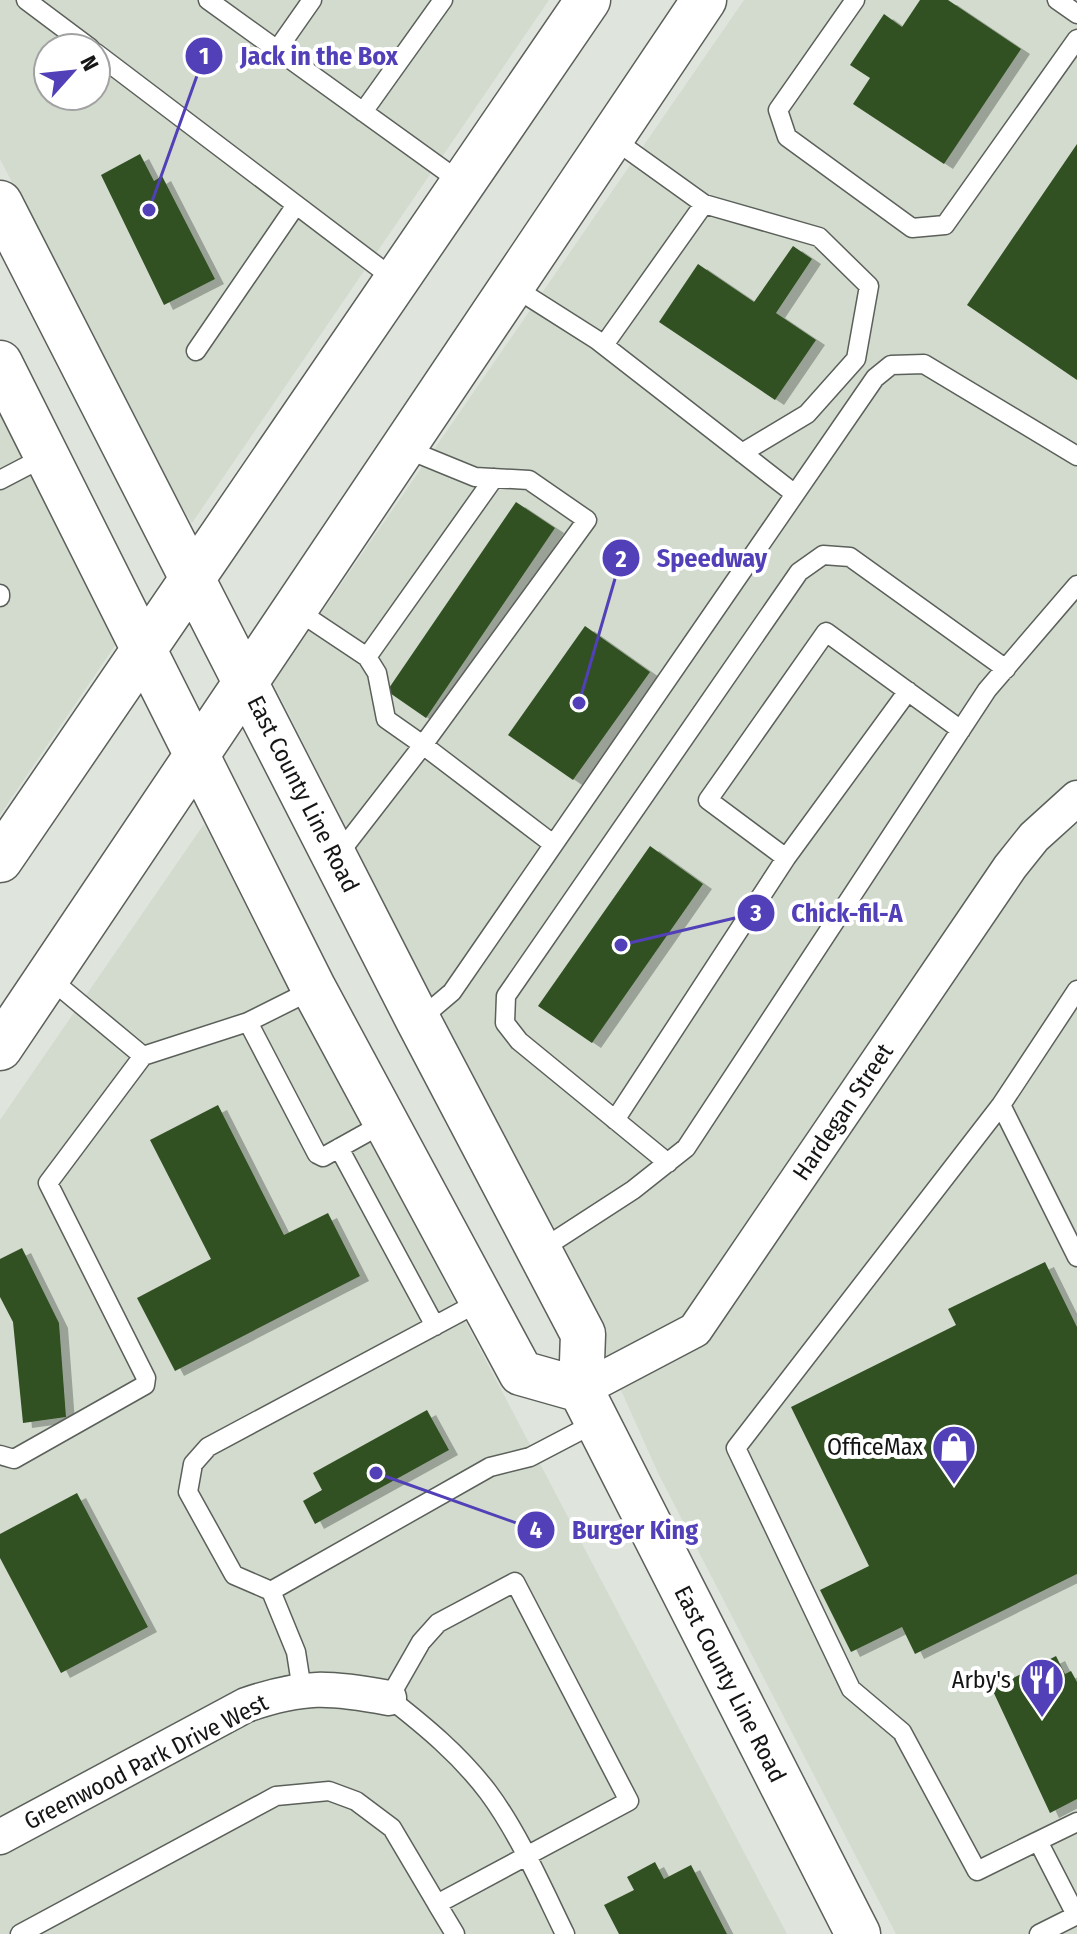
<svg xmlns="http://www.w3.org/2000/svg" width="1077" height="1934" font-family="'Fira Sans Condensed',sans-serif">
	<style>
		.built { fill: #d2dbce; fill-rule: evenodd }
		.building { fill: #325124; filter: url(#shadow) }
		.lines { fill: none; stroke-linecap: round; stroke-linejoin: round }
		.lane-casing { stroke: #5b605a; stroke-width: 21 }
		.street-casing { stroke: #5b605a; stroke-width: 37 }
		.primary-casing { stroke: #5b605a; stroke-width: 47 }
		.lane { stroke: #fff; stroke-width: 18 }
		.street { stroke: #fff; stroke-width: 34 }
		.primary { stroke: #fff; stroke-width: 44 }
		.labels { text-anchor: middle; stroke-width: 8; stroke-linejoin: round; paint-order: stroke }
		.street-label { font-size: 24px; fill: #141613; stroke: #fff }
		.poi-label { font-size: 24px; fill: #141613; stroke: #fff; text-anchor: end }
		.leader { fill: none; stroke: #5140b7; stroke-width: 3 }
		.callout-dot { fill: #5140b7; stroke: #fff; stroke-width: 3 }
		.mark-label { font-size: 24px; text-anchor: middle; font-weight: bold; fill: #fff }
		.callout-label { font-size: 26px; text-anchor: middle; font-weight: bold; fill: #5140b7; stroke: #fff; stroke-width: 8; stroke-linejoin: round; paint-order: stroke }
	</style>
	<defs>
		<filter id="shadow"><feDropShadow dx="9" dy="5" stdDeviation="0" flood-color="#0004"/></filter>
	</defs>
	<rect width="100%" height="100%" fill="#dfe4dd"/>
	<path class="built" d="M0,0H549L192,523L175,496L0,159ZM48,48H96V96H48Z
		M744,0H1077V1934H896L659,1475L548,1227L273,683Z
		M0,397L116,644L0,815Z
		M204,824L787,1934H0V1120Z"/>
	<path class="building" d="M920,0H948L1021,49L944,164L853,104L870,78L850,65L884,14L902,27Z
		M1077,144V380L967,305Z
		M140,154L154,181L162,176L215,279L164,305L101,175Z
		M793,246L812,259L776,313L816,340L775,400L659,322L698,264L754,302Z
		M516,502L555,528L426,718L387,691Z
		M585,626L650,672L573,780L508,735Z
		M650,846L703,884L592,1043L538,1006Z
		M218,1105L284,1235L328,1213L360,1276L175,1371L137,1298L211,1259L150,1140Z
		M22,1248L59,1323L66,1417L23,1423L13,1322L0,1297V1259Z
		M1045,1262L1077,1327V1574L915,1654L902,1627L851,1652L820,1590L869,1566L791,1407L956,1325L948,1309Z
		M427,1410L449,1450L315,1524L303,1501L322,1490L313,1473Z
		M77,1493L148,1627L61,1673L0,1558V1534Z
		M1056,1656L1065,1674L1071,1671L1077,1682V1799L1050,1813L992,1689Z
		M655,1862L664,1879L691,1865L727,1934H619L604,1905L634,1890L627,1877Z"/>
	<g class="lines">
		<g class="lane-casing">
			<path id="lane" d="M26,0L90,48
				M208,0L462,183
				M855,0L778,110L787,137L912,228L945,225L1077,39
				M1057,0L1077,14
				M277,50L312,0
				M96,53L394,279
				M363,112L443,0
				M612,138L704,204L819,237L869,286L856,359L807,414L742,453
				M512,286L597,340L795,494
				M604,345L704,204
				M196,351L296,205
				M0,480L46,456
				M0,594V597
				M295,609L367,657L377,673L386,719L423,745L587,520L529,480L475,477L404,448
				M367,657L494,478
				M337,856L423,745L553,844
				M786,858L908,691
				M48,977L143,1056L248,1022L314,989
				M419,1020L452,992L875,378L891,365L924,364L1077,456
				M248,1022L317,1154L323,1157L384,1123
				M1001,1105L1077,990
				M615,1120L786,858L708,800L826,632L961,730
				M339,1148L435,1326
				M668,1163L519,1041L505,1023L506,996L799,572L823,555L850,557L1006,669
				M539,1251L633,1190L686,1148L987,690L1077,585
				M481,1301L208,1447L193,1464L188,1492L234,1575L271,1591L490,1467L530,1457L597,1422
				M0,1455L14,1459L145,1385L146,1378L48,1183L143,1056
				M271,1591L296,1652L302,1690
				M1038,1841L1077,1822
				M1076,1915L1038,1841L977,1871L902,1732L851,1689L736,1448L1001,1105L1077,1257
				M20,1934L276,1796L329,1791L356,1801L392,1828L437,1904
				M455,1934L437,1904L629,1801L515,1582L438,1623L421,1642L389,1698C425,1726 460,1755 488,1792C518,1832 543,1889 565,1934
				M1039,1934L1077,1915"/>
		</g>
		<g class="street-casing">
			<path id="street" d="M581,1390L695,1330L1010,867L1034,837L1077,798
				M0,1837L246,1705C304,1685 329,1687 389,1698"/>
		</g>
		<g class="primary-casing">
			<path id="primary" d="M0,203L418,1020L583,1334L581,1390L858,1934
				M0,363L314,989L521,1373L581,1390
				M0,860L588,0
				M0,1048L704,0"/>
		</g>
		<use href="#lane" class="lane"/>
		<use href="#street" class="street"/>
		<use href="#primary" class="primary"/>
	</g>
	<defs>
		<g id="shop-pin" transform="scale(2.3)"><path d="M0 17L-7.5 6A9.5 9.5 0 1 1 7.5 6Z" fill="#5140b7" stroke="#fff"/><path d="M-5-2.5h2.3a2.7 3.5 0 0 1 5.4 0H5L5.5 6h-11ZM-1.5-2.5h3a1.5 2.3 0 0 0-3 0Z" fill="#fff"/></g>
		<g id="restaurant-pin" transform="scale(2.3)"><path d="M0 17L-7.5 6A9.5 9.5 0 1 1 7.5 6Z" fill="#5140b7" stroke="#fff"/><path d="M-5-6h1v4h1v-4h1v4h1v-4h1v5L-1.5 .5V6h-2V.5L-5-1ZM5-6V6H3V1.5H1.5Q1.5-4 5-6Z" fill="#fff"/></g>
	</defs>
	<g fill-rule="evenodd">
		<use href="#shop-pin" x="954" y="1447"/>
		<use href="#restaurant-pin" x="1042" y="1680"/>
	</g>
	<g class="labels">
		<g class="street-label">
			<text transform="translate(303 794) rotate(63)" y="8">East County Line Road</text>
			<text transform="translate(843 1112) rotate(-56)" y="8">Hardegan Street</text>
			<text transform="translate(730 1684) rotate(63)" y="8">East County Line Road</text>
			<text transform="translate(146 1762) rotate(-27)" y="8">Greenwood Park Drive West</text>
		</g>
		<g class="poi-label">
			<text x="923" y="1455">OfficeMax</text>
			<text x="1011" y="1688">Arby's</text>
		</g>
	</g>
	<path class="leader" d="M149 210L204 56M579 703L621 558M621 945L756 913M376 1473L536 1530"/>
	<g class="callout-dot">
		<circle cx="149" cy="210" r="8"/>
		<circle cx="579" cy="703" r="8"/>
		<circle cx="621" cy="945" r="8"/>
		<circle cx="376" cy="1473" r="8"/>
		<circle cx="204" cy="56" r="20"/>
		<circle cx="621" cy="558" r="20"/>
		<circle cx="756" cy="913" r="20"/>
		<circle cx="536" cy="1530" r="20"/>
	</g>
	<g class="mark-label">
		<text x="204" y="64">1</text>
		<text x="621" y="567">2</text>
		<text x="756" y="921">3</text>
		<text x="536" y="1538">4</text>
	</g>
	<g class="callout-label">
		<text x="319" y="65">Jack in the Box</text>
		<text x="712" y="567">Speedway</text>
		<text x="847" y="922">Chick-fil-A</text>
		<text x="635" y="1539">Burger King</text>
	</g>
	<g transform="translate(72 72) rotate(63)"><circle r="38" fill="#ffffff" stroke="#a1a2a1" stroke-width="2"/>
	<path d="M0-6L14 30L0 20L-14 30Z" fill="#5140b7"/>
	<text y="-12" font-size="22" font-weight="bold" text-anchor="middle" fill="#141613">N</text>
	</g>
</svg>
